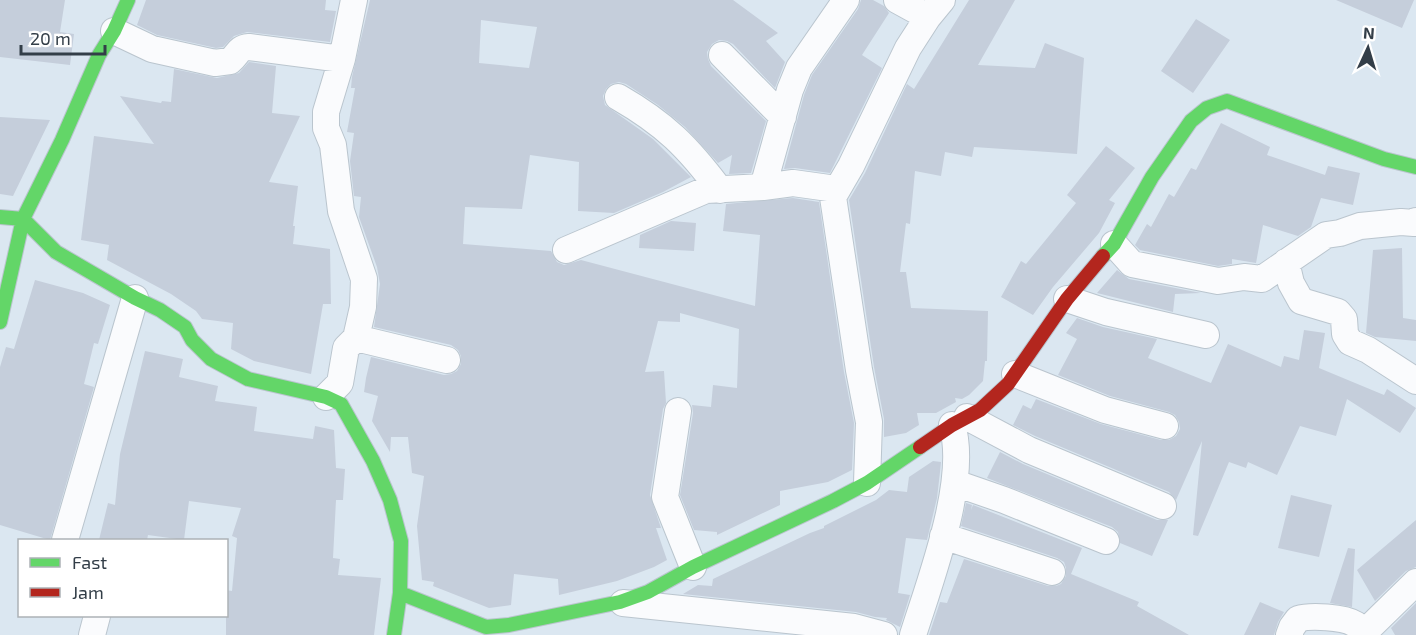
<svg xmlns="http://www.w3.org/2000/svg" width="1416" height="635" font-family="'Exo 2',sans-serif">
	<style>
		.building { fill: #c5cedb; fill-rule: evenodd }
		.lines { fill: none; stroke-linecap: round; stroke-linejoin: round }
		.street-casing { stroke: #bac5ce; stroke-width: 28 }
		.fast-casing { stroke: #bac5ce; stroke-width: 16 }
		.jam-casing { stroke: #bac5ce; stroke-width: 16 }
		.street { stroke: #fafbfd; stroke-width: 26 }
		.fast { stroke: #63d668; stroke-width: 14 }
		.jam { stroke: #b3261e; stroke-width: 14 }
	</style>
	<rect width="100%" height="100%" fill="#dbe7f1"/>
	<path class="building" d="M0,0H65L60,32L74,34L70,65L0,57Z
		M146,0H326L325,10L336,11L330,42L247,32L234,36L223,47L216,48L157,35L137,25Z
		M370,0H733L778,33L766,41L785,62L775,88L733,44L727,41L719,40L712,44L707,52L708,59L711,66L766,121L751,173L729,174L732,155L718,163L685,127L658,105L626,84L619,82L611,84L606,89L603,96L605,105L653,139L691,177L663,192L614,213L578,211L579,162L530,155L522,209L465,207L463,244L551,251L557,262L564,265L581,260L755,306L760,235L723,231L726,204L793,198L819,202L844,372L854,423L852,470L828,482L780,491V505L717,535V532L694,530L680,495L693,413L692,405L711,407L713,385L737,388L739,329L680,313V322L658,321L645,372L664,371L666,403L663,409L650,495L661,528H656L667,560L654,567L617,581L559,595L558,579L514,574L511,605L489,608L433,586L434,582L422,580L417,526L424,476L412,473L408,437H391L390,452L372,421L378,396L364,392L366,378L371,357L444,375L451,374L457,371L461,364V356L458,350L451,345L374,327L380,284L377,267L359,217L361,197L354,196L350,161L354,133L347,132L355,88H351L352,77ZM481,20L537,27L529,68L479,63Z
		M861,0H873L884,6L889,13L862,55L882,68L830,173L795,168L784,169L804,95L812,75L858,9Z
		M969,0H1015L978,65L1035,68L1045,43L1084,58L1077,154L974,147L972,157L945,152L941,176L915,171L910,224L906,223L900,272H906L911,308L988,311L987,361H985L983,381L969,395L962,399L955,398L956,402L936,413H917L919,425L906,433L884,437V419L874,367L849,200L865,173L907,84L914,89Z
		M1336,0H1414L1402,28Z
		M1196,19L1230,40L1193,93L1161,71Z
		M249,62L276,66L272,113L300,116L269,182L298,186L293,226H295L293,244L330,249L331,304H323L311,374L254,361L231,349L233,323L202,319L196,311L171,294L107,260L109,245L81,240L94,136L154,144L120,96L161,103L162,101L171,102L174,69L217,78L239,73Z
		M0,117L50,120L13,196L0,194Z
		M1221,123L1270,147L1267,155L1325,175L1328,166L1360,173L1353,205L1321,198L1311,227L1298,236L1263,225L1256,263L1232,259V264L1218,266L1140,250L1135,245L1147,224L1151,227L1169,194L1174,197L1191,168L1196,170Z
		M1106,146L1135,168L1109,200L1115,203L1099,233L1053,287L1033,315L1001,297L1021,261L1026,264L1076,203L1067,195Z
		M671,221L696,223L694,251L639,248L640,235Z
		M1402,248L1403,318L1416,320V341L1375,337L1366,333L1373,250Z
		M1117,270L1129,279L1201,293L1175,294L1173,312L1097,293Z
		M35,280L83,293L110,305L98,344L94,343L84,384L94,387L50,540L0,525V367L6,347L14,349Z
		M1077,318L1103,327L1157,339L1148,358L1211,383L1228,344L1281,367L1284,356L1299,360L1304,330L1325,333L1319,368L1384,395L1387,389L1416,408L1400,433L1347,399L1336,436L1300,426L1277,475L1248,462L1246,468L1229,462L1198,536L1193,535L1202,441L1176,500L1169,492L1035,436L1013,425L1023,405L1031,409L1036,399L1101,424L1161,440H1169L1176,436L1180,429L1179,422L1175,415L1169,412L1110,396L1058,375L1077,339L1066,333Z
		M145,351L183,359L179,377L218,386L215,401L257,407L254,431L313,439L315,426L334,430L336,468L345,469L343,500H336L333,558L340,559L338,575L381,578L374,635H226V590L232,591L237,538L232,536L241,508L189,501L184,540L148,535L147,540H99L108,503L115,505L120,454Z
		M1000,452L1023,464L1157,520H1168L1152,556L1120,543L1118,532L1112,527L987,478Z
		M933,461L941,462L940,472L937,498L927,540L906,538L898,593L910,595L900,627L886,620L887,618L875,617L856,612L683,594L698,585L712,586L713,579L810,533L824,528V526L876,500L889,490L907,492L909,477Z
		M1291,495L1332,505L1319,557L1278,548Z
		M966,503L972,505L971,510L973,505L1082,548L1071,574L1139,602L1137,606L1189,635H929L940,602L947,603L964,559L1048,586H1056L1061,584L1066,576V568L1064,562L1057,558L961,526Z
		M1416,520V567L1406,571L1375,601L1357,570Z
		M1348,548L1355,549L1352,607L1330,603Z
		M1260,602L1284,612L1278,622L1274,635H1244Z
		M1416,603V635H1395L1391,628Z"/>
	<g class="lines">
		<g class="street-casing">
			<path id="street" d="M897,0L928,17
				M114,31L152,49L215,63L230,61C238,55 237,48 249,47L342,59
				M722,55L783,117
				M618,97C665,124 688,147 720,190
				M763,187L790,90L799,68L846,0
				M1114,244L1132,264L1218,281L1244,277L1262,279L1326,235L1340,233L1360,226L1401,222L1414,223L1416,221
				M566,250L706,190L763,187L793,183L836,189
				M1286,262L1291,283L1301,301L1338,312L1344,319L1345,334L1350,342L1368,350L1416,381
				M1067,299L1106,312L1206,335
				M356,338L447,360
				M1015,374L1105,410L1165,426
				M326,397L340,383L346,348L356,338L363,307L364,279L341,211L333,145L326,128V112L342,59L354,0
				M678,411L665,497L693,567
				M967,417L1029,450L1163,506
				M867,483L869,422L859,370L833,197L851,166L908,48L928,17L942,0
				M955,483L1004,500L1106,541
				M943,536L1052,572
				M65,540L135,298
				M623,603L854,627L884,635
				M92,635L97,616
				M913,635C930,581 969,479 952,425
				M1289,635L1292,627L1298,619C1310,615 1344,617 1355,624C1359,627 1362,631 1365,635
				M1365,635L1370,627L1416,582"/>
		</g>
		<g class="fast-casing">
			<path id="fast" d="M0,217L23,219L56,252L135,298L160,310L185,327L192,340L211,359L248,379L326,397L341,404L373,461L390,500L401,541L400,593L394,635
				M1103,256L1114,244L1152,177L1191,121L1207,108L1227,101L1384,159L1416,167
				M0,322L23,219L62,140L99,55L114,31L128,0
				M400,593L486,627L509,625L620,602L648,592L693,567L833,501L867,483L920,447"/>
		</g>
		<g class="jam-casing">
			<path id="jam" d="M920,447L952,425L980,410L1008,384L1067,299L1103,256"/>
		</g>
		<use href="#street" class="street"/>
		<use href="#fast" class="fast"/>
		<use href="#jam" class="jam"/>
	</g>
	<rect x="18" y="539" width="210" height="78" fill="#ffffff" stroke="#adb2b6" stroke-width="1.5"/>
	<rect x="30" y="558" width="30" height="9" fill="#63d668" stroke="#adb2b6" stroke-width="1.5"/>
	<text x="72" y="569" font-size="18" fill="#333e48">Fast</text>
	<rect x="30" y="588" width="30" height="9" fill="#b3261e" stroke="#adb2b6" stroke-width="1.5"/>
	<text x="72" y="599" font-size="18" fill="#333e48">Jam</text>
	<g transform="translate(1368 48) rotate(4)" stroke="#ffffff" stroke-width="4.5" paint-order="stroke">
	<path d="M0-4.5L10 22L0 15L-10 22Z" fill="#333e48"/>
	<text y="-9" font-size="16" font-weight="bold" text-anchor="middle" fill="#333e48">N</text>
	</g>
	<path d="M21 45v9h84v-9" fill="none" stroke="#333e48" stroke-width="3"/>
	<text x="30" y="45" font-size="18" fill="#333e48" stroke="#ffffff" stroke-width="4.5" paint-order="stroke">20 m</text>
</svg>
